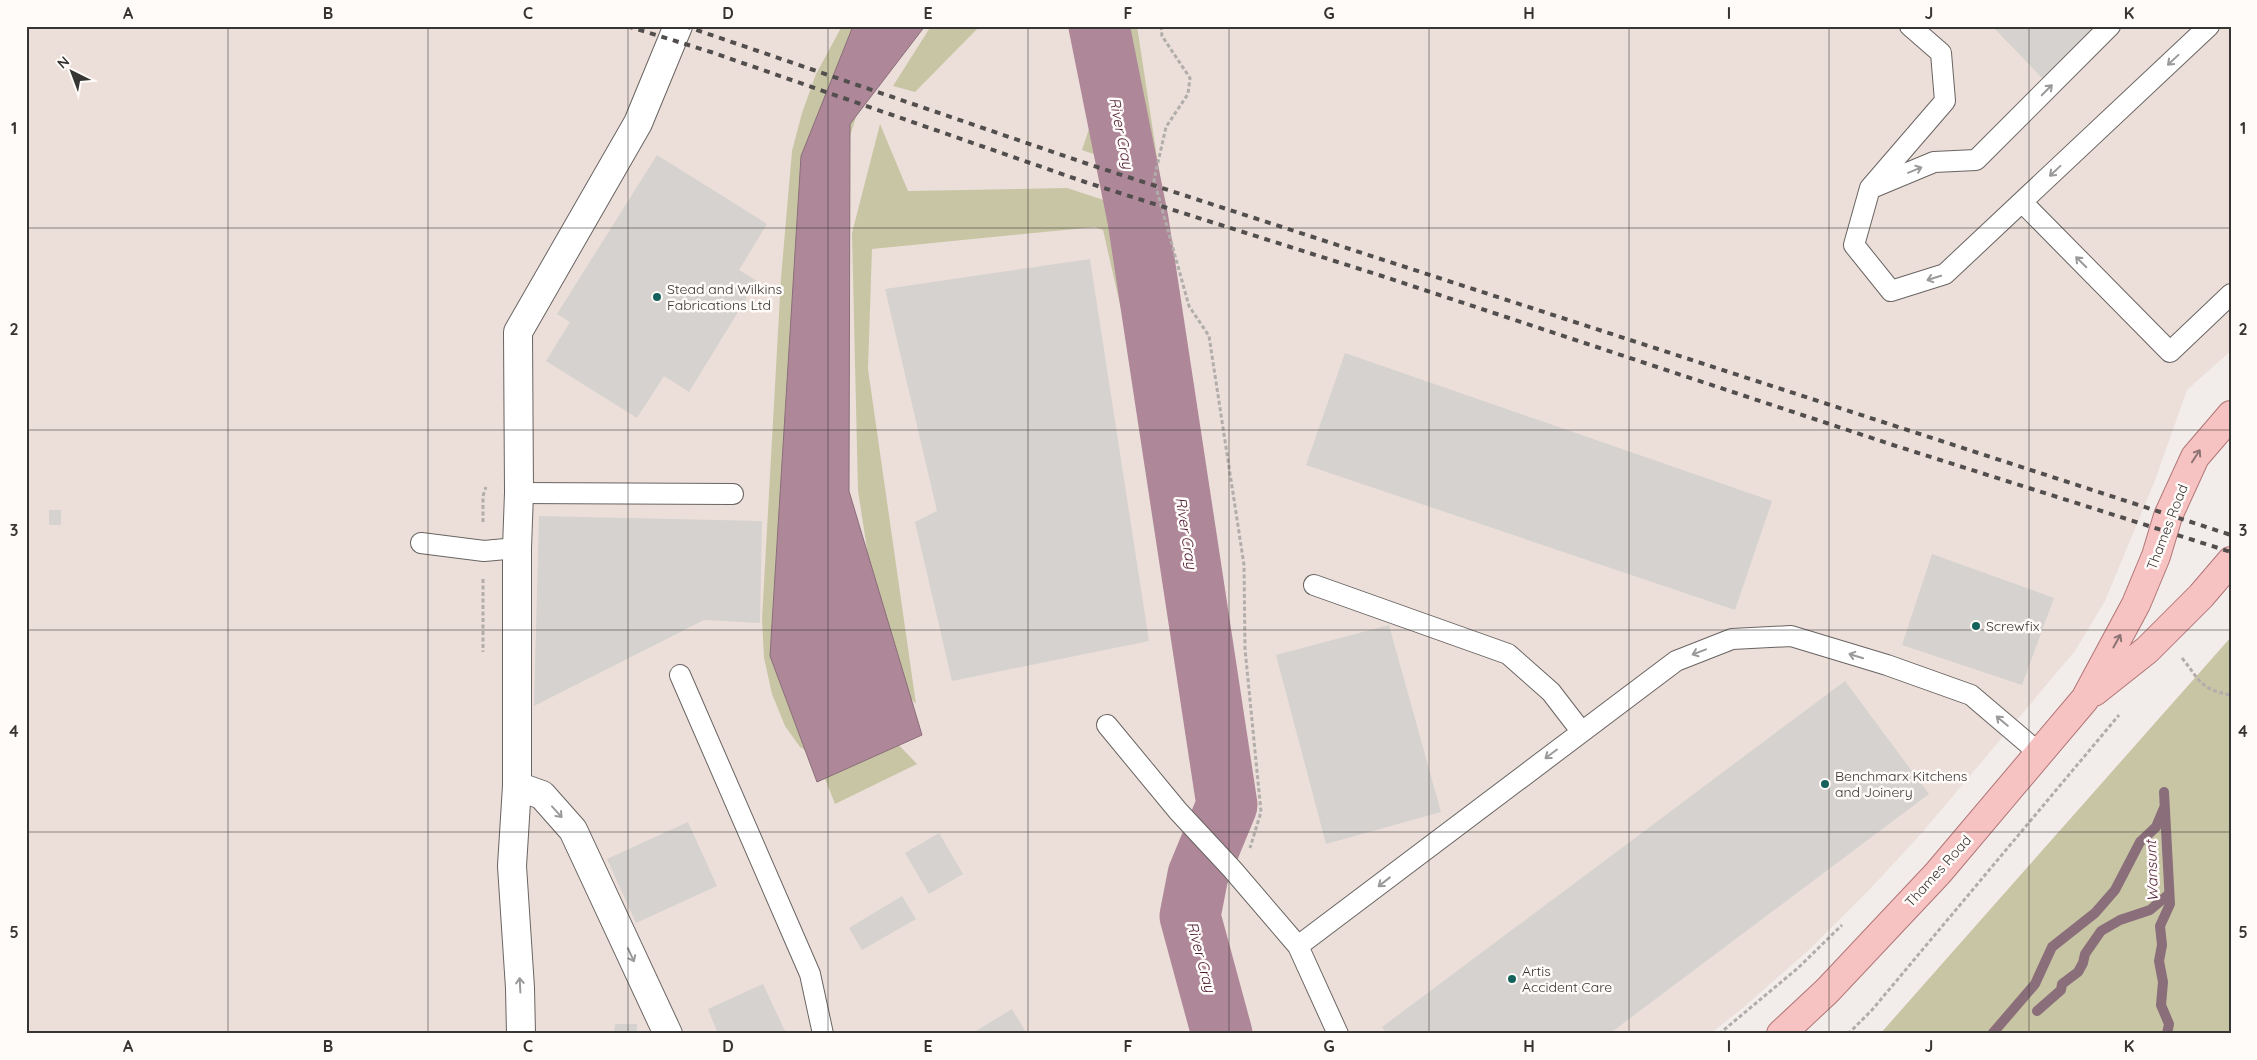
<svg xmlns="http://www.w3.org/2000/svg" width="2257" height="1060" font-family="Quicksand,sans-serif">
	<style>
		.built { fill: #ecdfd9 }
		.green { fill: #c8c5a5 }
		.water { fill: #ae8798; stroke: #8a6e7a }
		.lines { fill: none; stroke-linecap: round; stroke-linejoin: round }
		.stream { stroke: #8a6e7a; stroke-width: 10 }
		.river { stroke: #ae8798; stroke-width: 61 }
		.building { fill: #d5d2cf }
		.lane-casing { stroke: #696462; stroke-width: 22 }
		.street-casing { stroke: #696462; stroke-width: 30 }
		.primary-casing { stroke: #b17676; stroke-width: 30 }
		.path { stroke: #b1adab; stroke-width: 3; stroke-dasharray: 4 2.5; stroke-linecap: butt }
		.lane { stroke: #fff; stroke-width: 20 }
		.street { stroke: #fff; stroke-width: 28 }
		.primary { stroke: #f7c2c2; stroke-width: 28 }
		.rail { stroke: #514e4d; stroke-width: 4; stroke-dasharray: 6 6; stroke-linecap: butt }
		.oneway { stroke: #9b9a9a }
		.oneway2 { stroke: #8d7474 }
		.grid { fill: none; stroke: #373534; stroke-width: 1; stroke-opacity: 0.55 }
		.poi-dot { fill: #15625c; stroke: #fffbf9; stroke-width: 2 }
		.labels { text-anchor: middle; stroke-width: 5; stroke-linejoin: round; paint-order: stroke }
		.poi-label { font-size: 14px; fill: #373534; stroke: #fffbf9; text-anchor: start }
		.street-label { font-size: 14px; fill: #373534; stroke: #fffbf9 }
		.water-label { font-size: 15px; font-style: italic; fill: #4f1d36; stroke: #fffbf9 }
		.neatline { fill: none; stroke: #373534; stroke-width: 2 }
		.grid-label { font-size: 16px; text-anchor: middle; font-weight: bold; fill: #373534 }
	</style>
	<rect width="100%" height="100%" fill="#f2edeb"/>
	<path class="built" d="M26,26H2231V351L2187,390L2154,483L2105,601L2075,651L1921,834L1870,889L1810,949L1744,1007L1710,1034H26Z"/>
	<path class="green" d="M842,26H863L819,136L856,117L831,195L818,661L917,764L835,804L817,758L800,747L785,726L772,694L764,658L762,619L781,278L792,151L802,113L816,74Z
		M931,26H980L915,92L893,86Z
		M1090,26H1100L1123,164L1082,150L1102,90Z
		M1129,26H1137L1160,177Z
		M880,124L908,191L1067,188L1128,208L1176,550L1103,230L1095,227L872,249L868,369L916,704L886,671L858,491L852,233Z
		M2231,637V1034H1880Z"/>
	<path class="water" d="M853,26H925L850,124L849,491L922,735L817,782L770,656L801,156Z"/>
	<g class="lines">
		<path class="stream" d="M2164,792L2170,904L2160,926L2162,945L2159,961L2163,982L2161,1005L2169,1024L2167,1034
			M2037,1011L2061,990L2062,984L2078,972L2083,963L2085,954L2101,931L2120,920L2150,910L2169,894
			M1992,1034L2035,984L2052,947L2095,913L2115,890L2140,842L2156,827L2164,808"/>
		<path class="river" d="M1099,26L1138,220L1227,805L1198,875L1190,916L1222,1034"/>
	</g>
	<path class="building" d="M1992,26H2099L2044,80Z
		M657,155L767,224L739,270L757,281L689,392L664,376L637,418L546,361L570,322L557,314Z
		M1090,259L1149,641L952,681L915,522L937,511L885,289Z
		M1345,353L1772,501L1735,610L1306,465Z
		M49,510H61V525H49Z
		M539,516L762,521L760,623L704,620L534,706Z
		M1932,554L2054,598L2022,685L1902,645Z
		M1389,625L1441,812L1326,844L1276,655Z
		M1845,681L1929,794L1609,1034H1387L1382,1027Z
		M688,822L717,886L636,923L607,859Z
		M939,833L963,874L929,894L905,853Z
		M902,896L916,919L862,950L849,928Z
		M763,984L786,1033L718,1034L708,1009Z
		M1012,1009L1027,1034H971Z
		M615,1024H637V1034H614Z"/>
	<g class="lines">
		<g class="lane-casing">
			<path id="lane" d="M1910,26L1941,53L1945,101L1870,188L1854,245L1891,291L1945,274L2209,26
				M1874,187L1934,162L1976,160L2110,26
				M2022,202L2170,352L2231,294
				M519,493L733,494
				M421,543L484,551L517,548
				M1314,585L1508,654L1551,692L1581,731
				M680,675L810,974L823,1034
				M1107,725L1178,811L1232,869L1298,946L1338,1034
				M1298,946L1676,661L1732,639L1791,636L1887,665L1971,695L2039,753"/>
		</g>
		<g class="street-casing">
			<path id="street" d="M517,786L542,795L573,830L668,1034
				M521,1034L520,988L512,866L517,786V548L519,493L518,332L638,123L678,26"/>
		</g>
		<g class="primary-casing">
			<path id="primary" d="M2094,692L2147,650L2201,596L2231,561
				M1781,1034L1827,991L1938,873L2085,699L2136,604L2156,556L2168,516L2195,457L2231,415"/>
		</g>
		<path class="path" d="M1161,26L1162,36L1190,78L1188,94L1166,127L1154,180L1189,306L1209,336L1244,565L1245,649L1261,812L1250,848
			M483,522V496L486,487
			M483,579V652
			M2182,658C2200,680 2199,689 2231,695
			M1719,1034L1798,968L1842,925
			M1848,1034L1872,1010L2119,715"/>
		<use href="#lane" class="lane"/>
		<use href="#street" class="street"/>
		<use href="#primary" class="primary"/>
		<path class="rail" d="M627,26L711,52L1085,182L1382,276L1893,445L2231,552
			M685,26L1091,165L2231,535"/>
	</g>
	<defs><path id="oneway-shaft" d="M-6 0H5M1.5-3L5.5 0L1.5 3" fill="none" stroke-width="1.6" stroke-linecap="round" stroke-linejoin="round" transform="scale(1.25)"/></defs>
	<g class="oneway">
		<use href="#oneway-shaft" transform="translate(2173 60) rotate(137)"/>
		<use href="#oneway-shaft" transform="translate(2047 90) rotate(-45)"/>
		<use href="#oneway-shaft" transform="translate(1915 170) rotate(-22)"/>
		<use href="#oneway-shaft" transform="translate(2055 171) rotate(137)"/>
		<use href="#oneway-shaft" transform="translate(2081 262) rotate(-135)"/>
		<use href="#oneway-shaft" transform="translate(1934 278) rotate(163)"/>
		<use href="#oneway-shaft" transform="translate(1699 652) rotate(159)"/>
		<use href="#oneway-shaft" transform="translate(1856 656) rotate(-163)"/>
		<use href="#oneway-shaft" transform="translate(2002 721) rotate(-140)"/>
		<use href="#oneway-shaft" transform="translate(1551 754) rotate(143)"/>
		<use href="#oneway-shaft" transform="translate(557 812) rotate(48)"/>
		<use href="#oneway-shaft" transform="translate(1384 882) rotate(142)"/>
		<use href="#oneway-shaft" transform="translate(631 955) rotate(65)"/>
		<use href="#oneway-shaft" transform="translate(520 985) rotate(-93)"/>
	</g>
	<g class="oneway2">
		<use href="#oneway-shaft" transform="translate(2196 456) rotate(-57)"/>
		<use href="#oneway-shaft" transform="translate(2117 641) rotate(-61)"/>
	</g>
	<path class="grid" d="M228,26V1034M428,26V1034M628,26V1034M828,26V1034M1028,26V1034M1229,26V1034M1429,26V1034M1629,26V1034M1829,26V1034M2029,26V1034M26,228H2231M26,430H2231M26,630H2231M26,832H2231"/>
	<g class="poi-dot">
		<circle cx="657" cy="297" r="5"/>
		<circle cx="1976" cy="626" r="5"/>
		<circle cx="1825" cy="784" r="5"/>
		<circle cx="1512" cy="979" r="5"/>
	</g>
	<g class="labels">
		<g class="poi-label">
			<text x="667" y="294">Stead and Wilkins<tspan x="667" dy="16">Fabrications Ltd</tspan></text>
			<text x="1986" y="631">Screwfix</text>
			<text x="1835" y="781">Benchmarx Kitchens<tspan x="1835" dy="16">and Joinery</tspan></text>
			<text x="1522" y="976">Artis<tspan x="1522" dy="16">Accident Care</tspan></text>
		</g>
		<g class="street-label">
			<text transform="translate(2167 527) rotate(-69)" y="5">Thames Road</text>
			<text transform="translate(1938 871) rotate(-48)" y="5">Thames Road</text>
		</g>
		<g class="water-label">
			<text transform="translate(1121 133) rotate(79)" y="5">River Cray</text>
			<text transform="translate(1186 533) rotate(81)" y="5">River Cray</text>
			<text transform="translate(2152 871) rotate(-92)" y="5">Wansunt</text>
			<text transform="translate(1201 957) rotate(75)" y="5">River Cray</text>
		</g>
	</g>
	<rect width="2257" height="1060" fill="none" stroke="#fffbf9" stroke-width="55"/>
	<g transform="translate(72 72) rotate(318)" stroke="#fffbf9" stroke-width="4" paint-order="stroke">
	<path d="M0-4L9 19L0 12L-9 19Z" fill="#373534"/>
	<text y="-8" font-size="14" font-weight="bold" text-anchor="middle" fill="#373534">N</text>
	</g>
	<rect x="28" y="28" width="2202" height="1004" class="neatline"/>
	<g class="grid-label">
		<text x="128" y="19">A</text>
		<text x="328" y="19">B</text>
		<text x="528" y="19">C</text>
		<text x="728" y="19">D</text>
		<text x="928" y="19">E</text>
		<text x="1128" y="19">F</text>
		<text x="1329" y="19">G</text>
		<text x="1529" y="19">H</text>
		<text x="1729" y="19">I</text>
		<text x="1929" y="19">J</text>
		<text x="2129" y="19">K</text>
		<text x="14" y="134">1</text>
		<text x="2243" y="134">1</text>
		<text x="14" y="335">2</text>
		<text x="2243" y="335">2</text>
		<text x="14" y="536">3</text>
		<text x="2243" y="536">3</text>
		<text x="14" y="737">4</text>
		<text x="2243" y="737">4</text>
		<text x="14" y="938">5</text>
		<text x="2243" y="938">5</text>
		<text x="128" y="1052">A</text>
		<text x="328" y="1052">B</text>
		<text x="528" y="1052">C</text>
		<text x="728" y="1052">D</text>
		<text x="928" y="1052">E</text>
		<text x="1128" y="1052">F</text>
		<text x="1329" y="1052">G</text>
		<text x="1529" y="1052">H</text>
		<text x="1729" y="1052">I</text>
		<text x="1929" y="1052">J</text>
		<text x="2129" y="1052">K</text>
	</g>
</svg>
